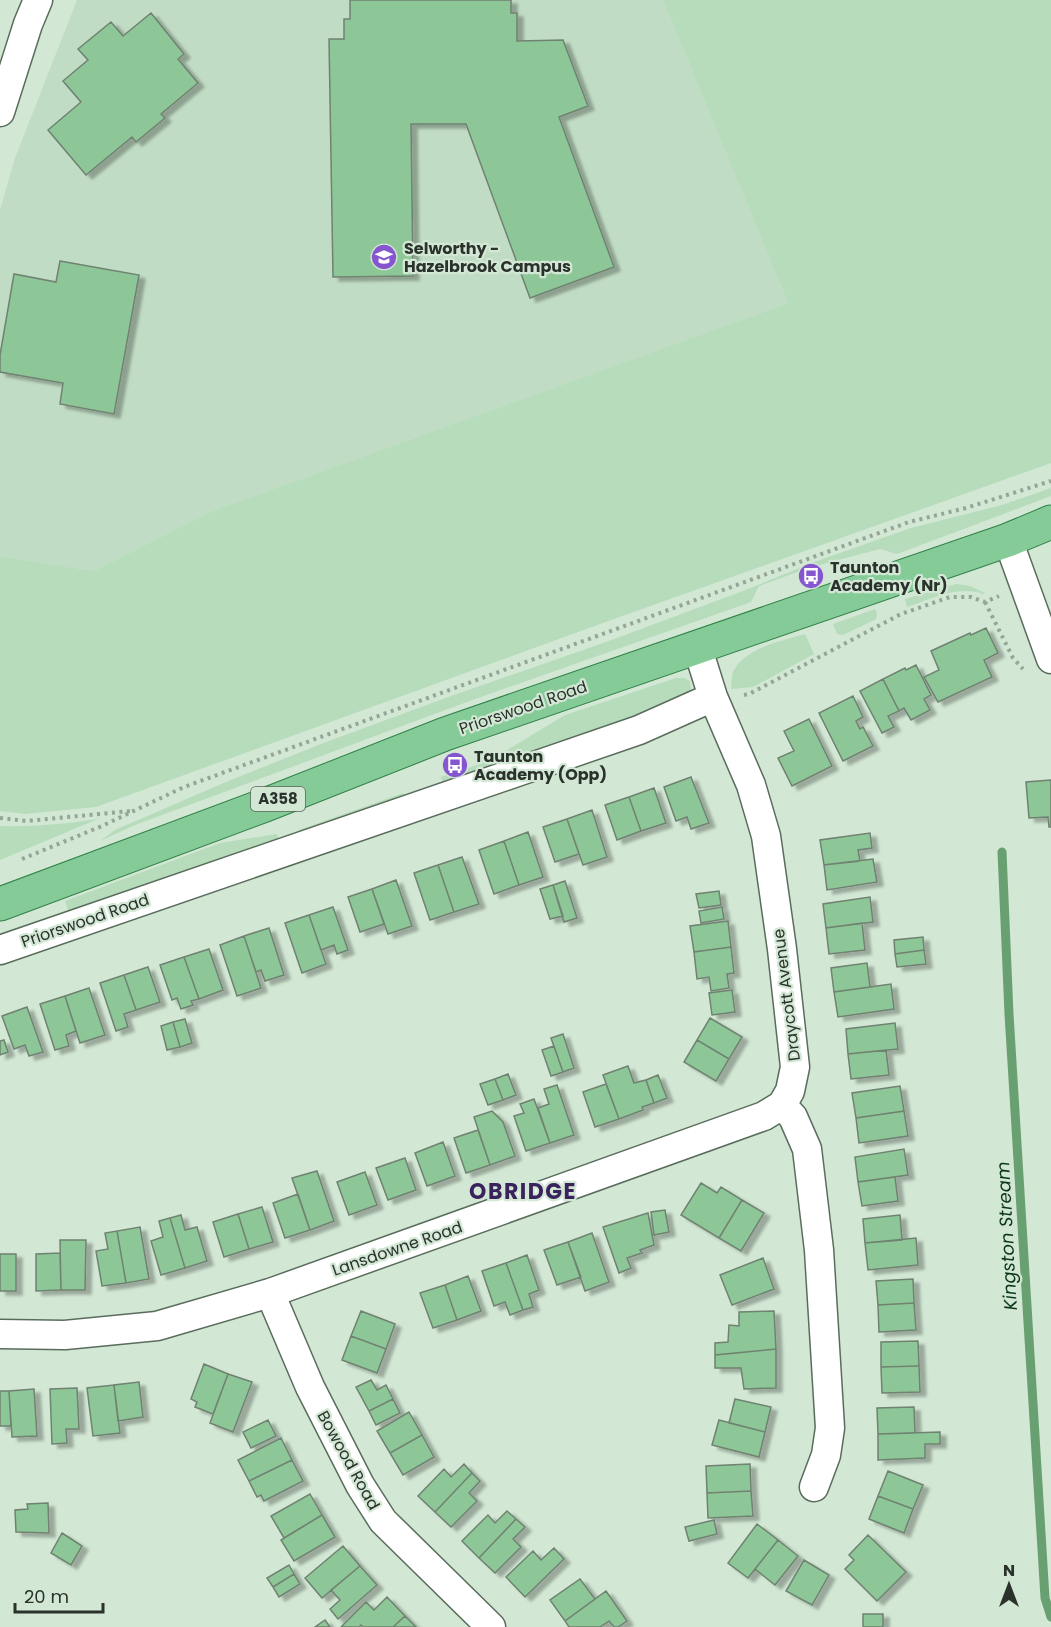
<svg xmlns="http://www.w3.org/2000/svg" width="1051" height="1627" font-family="Poppins,sans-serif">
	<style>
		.built { fill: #c1dcc4 }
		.green { fill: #b6dcbb }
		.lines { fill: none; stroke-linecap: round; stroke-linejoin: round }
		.stream { stroke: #69a072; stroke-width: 9 }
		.building { fill: #8ec797; stroke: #6f8271; stroke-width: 1.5; filter: url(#shadow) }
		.street-casing { stroke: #5a6d5d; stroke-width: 31 }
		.primary-casing { stroke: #307f46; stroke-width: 35 }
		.path { stroke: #95a697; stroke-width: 4; stroke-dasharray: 3 4.5; stroke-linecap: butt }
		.street { stroke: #fff; stroke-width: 28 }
		.primary { stroke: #85cb98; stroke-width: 33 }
		.labels { text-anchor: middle; stroke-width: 4.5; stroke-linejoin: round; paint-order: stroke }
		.shield { fill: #d2e7d4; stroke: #5c685e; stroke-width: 1.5 }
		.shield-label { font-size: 15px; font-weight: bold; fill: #2a322b }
		.poi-label { font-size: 16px; font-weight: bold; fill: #2a322b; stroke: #d2e7d4; text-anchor: start }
		.street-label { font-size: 16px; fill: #2a322b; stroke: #d2e7d4 }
		.water-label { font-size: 18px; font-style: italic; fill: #0a3516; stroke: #d2e7d4 }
		.district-label { font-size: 22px; font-weight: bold; letter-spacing: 1.5px; fill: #3a235d; stroke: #d2e7d4 }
	</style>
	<defs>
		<filter id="shadow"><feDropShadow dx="6" dy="4" stdDeviation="1.5" flood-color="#0004"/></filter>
	</defs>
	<rect width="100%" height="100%" fill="#d2e7d4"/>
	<path class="built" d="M77,0H663L788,303L210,512L94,571L0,556V210L15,158Z"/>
	<path class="green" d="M663,0H1051V463L600,624L96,807L25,814L0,811V556L94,571L210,512L788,303Z
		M1051,488V496L897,554L880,549L808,568L759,586L751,602L475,699L135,825L100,841L115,830L226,782L321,744L451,696L606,642L743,591L817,561L911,528L1002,505Z
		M956,584L970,586L985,593L983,594C957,585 932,599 907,607L905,599Z
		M875,609L877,614L876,619L843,635L837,634L833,624Z
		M805,634L814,654L753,687L731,689C732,683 731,675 734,670C747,647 782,641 805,634Z
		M676,678H684L690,681L691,693L686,697L445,789L441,777L489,761L565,715Z
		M403,793L406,801L301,836L299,830Z
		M98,819L0,860V826C33,827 65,824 98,819Z
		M277,834L280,844L69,913L65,901L220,843Z"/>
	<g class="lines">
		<path class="stream" d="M1002,852L1009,1014L1045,1598L1051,1617"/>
	</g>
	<path class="building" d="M350,0H511V13H517V41L563,40L588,106L559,117L614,267L530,298L466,124H411L413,276L333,277L329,39H344V19H350Z
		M151,13L184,54L178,59L198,83L161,114L165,118L136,142L132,137L86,175L48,130L81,102L63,81L88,60L78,49L111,22L123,36Z
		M60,261L139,275L114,414L60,404L63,383L0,372V355L14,274L56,282Z
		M986,628L998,653L984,660L992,677L938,702L924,677L939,670L931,651L970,633L971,635Z
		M916,665L931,695L924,699L930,710L911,720L904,708L899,711L883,679L905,668L906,670Z
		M883,679L899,711L888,716L894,727L882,733L860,691Z
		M853,696L863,717L856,721L860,729L863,727L873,746L843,761L819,713Z
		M809,719L832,766L792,786L778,758L794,751L784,731Z
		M691,777L709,823L691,829L687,817L676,821L664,787Z
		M1051,780V827H1049L1048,817L1029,818L1026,782Z
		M654,788L666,823L641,831L629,797Z
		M629,797L641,831L617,840L605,805Z
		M592,810L607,857L583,865L567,819Z
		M567,819L579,854L555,862L543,827Z
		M528,832L543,877L519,885L504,841Z
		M870,833L872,848L858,850L860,861L824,865L820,840Z
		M504,841L519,885L494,894L479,850Z
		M462,857L479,904L454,912L438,865Z
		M873,859L877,882L827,890L824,865Z
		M438,865L454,912L430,920L414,873Z
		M396,880L412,926L388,934L372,889Z
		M565,881L577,918L564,922L553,885Z
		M553,885L563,916L550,919L540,889Z
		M372,889L384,924L360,932L348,897Z
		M719,891L721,905L699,908L696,894Z
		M870,897L873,922L826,928L823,904Z
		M333,907L348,950L337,954L334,945L321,950L309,915Z
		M722,907L724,919L701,923L699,911Z
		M309,915L326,964L302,973L285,923Z
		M728,921L731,947L694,952L690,926Z
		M862,923L865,950L829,954L826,928Z
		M269,928L284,975L265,981L261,970L256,972L244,936Z
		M244,936L261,988L237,996L220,945Z
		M923,937L924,950L895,954L894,940Z
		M731,947L734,973L727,974L729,988L711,991L709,977L697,979L694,952Z
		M209,949L223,990L199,999L184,957Z
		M924,950L926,964L897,967L895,954Z
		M184,957L199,999L191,1001L193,1005L181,1009L177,998L172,1000L160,965Z
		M867,963L870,987L834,992L831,968Z
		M148,967L160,1002L136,1010L124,975Z
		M124,975L136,1010L124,1014L128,1027L116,1031L100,983Z
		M891,984L894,1009L838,1017L834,992Z
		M89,988L105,1035L80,1043L65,996Z
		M732,990L735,1012L712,1015L709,993Z
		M65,996L76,1031L66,1035L69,1046L55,1050L40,1004Z
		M27,1007L43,1052L29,1056L25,1045L14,1049L2,1016Z
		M710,1018L742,1037L729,1059L697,1040Z
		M185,1019L192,1043L180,1047L173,1022Z
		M173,1022L180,1047L167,1050L161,1026Z
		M895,1023L898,1049L848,1054L846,1029Z
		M563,1034L574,1068L563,1072L551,1038Z
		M4,1040L8,1052L0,1055V1041Z
		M697,1040L729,1059L716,1081L684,1062Z
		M554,1046L563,1072L551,1076L542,1050Z
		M886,1050L889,1075L851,1079L848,1054Z
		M628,1066L634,1083L646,1080L654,1103L642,1107L643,1110L619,1119L603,1075Z
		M508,1074L516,1095L503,1100L495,1079Z
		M658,1075L667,1098L654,1103L646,1080Z
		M495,1079L503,1100L488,1105L480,1084Z
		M606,1084L619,1119L595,1127L583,1092Z
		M557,1085L574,1135L550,1143L538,1108L549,1104L544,1089Z
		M900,1086L904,1111L856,1118L852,1093Z
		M534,1099L550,1143L526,1151L514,1116L524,1113L520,1104Z
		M492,1111L503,1122L515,1156L490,1165L474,1117Z
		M904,1111L908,1136L859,1143L856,1118Z
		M478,1130L490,1165L466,1173L454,1138Z
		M443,1142L455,1176L427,1186L415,1153Z
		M904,1149L908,1175L858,1182L855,1157Z
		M405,1158L416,1190L388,1200L376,1168Z
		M317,1171L334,1221L310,1230L292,1178Z
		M365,1172L377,1205L349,1215L337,1182Z
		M895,1177L898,1201L862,1206L858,1182Z
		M701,1183L717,1193L721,1187L742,1200L719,1238L681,1215Z
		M298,1194L310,1230L285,1238L273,1203Z
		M742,1200L764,1213L741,1251L719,1238Z
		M262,1207L273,1242L249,1249L238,1214Z
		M665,1210L669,1232L654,1235L651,1212Z
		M648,1213L654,1245L640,1250L642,1253L627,1258L631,1268L619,1273L603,1227Z
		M238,1214L249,1249L224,1257L213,1222Z
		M181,1215L185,1230L197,1227L207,1261L185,1268L170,1218Z
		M900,1215L902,1240L865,1243L863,1219Z
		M170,1218L185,1268L161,1275L151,1241L163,1237L159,1221Z
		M140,1227L149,1279L126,1283L117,1231Z
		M117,1231L126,1283L102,1286L96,1251L108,1249L105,1233Z
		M592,1233L609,1282L585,1291L568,1242Z
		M916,1238L918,1265L868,1270L865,1243Z
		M60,1240H86L85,1290H61Z
		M568,1242L581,1277L557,1285L544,1250Z
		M60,1253L61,1290L36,1291V1254Z
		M0,1254H16V1291H0Z
		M527,1255L539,1290L529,1294L533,1307L523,1310L506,1263Z
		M763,1258L774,1289L732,1305L720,1275Z
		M506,1263L523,1310L510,1315L505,1302L494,1306L482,1271Z
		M468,1276L481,1311L457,1320L445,1285Z
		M913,1279L914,1303L878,1305L876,1281Z
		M445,1285L457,1320L433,1328L420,1293Z
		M914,1303L916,1330L879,1332L878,1305Z
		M361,1311L395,1324L386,1349L351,1336Z
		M774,1311L776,1349L715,1355V1343L728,1342L729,1325L739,1326V1312Z
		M351,1336L386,1349L377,1373L342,1360Z
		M918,1341L919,1366L881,1367V1342Z
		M776,1349V1388L744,1389L741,1368H715V1355Z
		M204,1364L228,1374L213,1414L195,1407L197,1402L191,1399Z
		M919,1366L920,1392L882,1393L881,1367Z
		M228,1374L252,1382L233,1432L210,1423Z
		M371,1380L377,1390L386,1385L393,1399L369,1411L356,1387Z
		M139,1382L143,1417L118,1421L114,1385Z
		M114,1385L120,1433L93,1436L87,1388Z
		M77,1388L79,1429H66L67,1443L52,1444L50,1389Z
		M34,1389L37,1436L12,1437L9,1391Z
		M0,1391H9L11,1426H0Z
		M393,1399L400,1413L376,1425L369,1411Z
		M735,1399L771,1407L765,1432L729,1423Z
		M914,1407L915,1433L878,1434L877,1408Z
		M409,1412L422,1435L390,1453L377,1431Z
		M268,1420L276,1436L251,1448L243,1432Z
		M719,1420L765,1432L759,1457L712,1445Z
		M940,1432V1444H925V1458L878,1460V1434Z
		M422,1435L434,1457L403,1475L390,1453Z
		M281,1438L292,1460L249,1481L238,1460Z
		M292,1460L303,1481L264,1501L261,1495L257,1497L249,1481Z
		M464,1464L472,1473L435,1512L418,1496L444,1469L451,1477Z
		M750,1464L751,1491L707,1493L706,1466Z
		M888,1471L923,1485L913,1509L878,1496Z
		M472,1473L480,1481L469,1493L477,1501L451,1527L435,1512Z
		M751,1491L753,1516L708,1518L707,1493Z
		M310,1494L322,1515L284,1538L271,1516Z
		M878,1496L913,1509L904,1533L869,1519Z
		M48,1503L49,1533L16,1532L15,1510L28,1509L27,1504Z
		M507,1511L516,1519L479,1558L462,1541L488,1515L495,1523Z
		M322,1515L335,1537L294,1561L281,1540Z
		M516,1519L525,1527L513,1539L521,1547L495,1573L479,1558Z
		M714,1520L717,1534L689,1541L685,1527Z
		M757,1524L778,1540L748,1578L728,1563Z
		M62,1533L82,1546L71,1565L51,1553Z
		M868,1535L906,1572L877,1601L845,1569L854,1560L849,1555Z
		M778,1540L798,1556L775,1585L755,1569Z
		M343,1546L360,1566L322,1598L305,1578Z
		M554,1548L564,1559L525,1597L506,1577L533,1551L541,1560Z
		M804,1560L829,1575L812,1605L786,1591Z
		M289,1565L294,1574L273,1587L267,1578Z
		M360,1566L377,1585L338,1619L330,1609L340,1600L331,1590Z
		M294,1574L300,1584L279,1597L273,1587Z
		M580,1579L595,1599L565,1621L550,1600Z
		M606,1591L627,1621L618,1627H614L609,1621L600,1627H569L565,1621Z
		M387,1597L405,1616L393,1627H363L361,1625L359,1627H341L366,1602L374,1610Z
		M863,1614H883V1627H863Z
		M405,1616L416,1627H393Z
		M325,1620L330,1627H315Z"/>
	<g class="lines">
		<g class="street-casing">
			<path id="street" d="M0,112L28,24L38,0
				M1008,540L1051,659
				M697,646L713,697L751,785L766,836L782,949L795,1067L790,1091L782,1105L793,1117L807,1149L819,1250L830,1428L826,1455L814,1487
				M0,950L639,730L713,697
				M270,1293L310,1387L360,1485L383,1521L491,1627
				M0,1334L65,1335L157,1326L270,1293L764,1116L782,1105"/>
		</g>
		<g class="primary-casing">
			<path id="primary" d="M0,904L265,805L445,734L1008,540L1051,522"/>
		</g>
		<path class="path" d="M985,602L1013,658L1023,669
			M744,695L749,694L901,614L950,597H971L985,602L999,596
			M0,818L26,821L131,811
			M22,859L102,826L184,787L909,522L966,508L1051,481"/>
		<use href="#street" class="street"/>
		<use href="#primary" class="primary"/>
	</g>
	<defs>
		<g id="school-disc" transform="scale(1.35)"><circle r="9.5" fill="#8656cf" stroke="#d2e7d4"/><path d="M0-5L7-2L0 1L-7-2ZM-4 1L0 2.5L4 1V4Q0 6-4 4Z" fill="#fff"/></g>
		<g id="bus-disc" transform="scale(1.35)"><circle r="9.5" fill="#8656cf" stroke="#d2e7d4"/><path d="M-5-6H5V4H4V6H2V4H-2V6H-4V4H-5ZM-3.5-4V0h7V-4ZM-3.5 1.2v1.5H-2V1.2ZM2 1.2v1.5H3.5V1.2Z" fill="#fff"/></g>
	</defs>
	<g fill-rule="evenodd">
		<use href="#school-disc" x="384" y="257"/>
		<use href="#bus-disc" x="811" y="576"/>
		<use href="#bus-disc" x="455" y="765"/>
	</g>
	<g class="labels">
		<rect class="shield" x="251" y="787" width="54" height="24" rx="4.5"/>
		<g class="shield-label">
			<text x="278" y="804">A358</text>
		</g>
		<g class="poi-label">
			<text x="404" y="254">Selworthy -<tspan x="404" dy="18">Hazelbrook Campus</tspan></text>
			<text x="830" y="573">Taunton<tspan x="830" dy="18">Academy (Nr)</tspan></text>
			<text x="474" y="762">Taunton<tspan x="474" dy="18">Academy (Opp)</tspan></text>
		</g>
		<g class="street-label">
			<text transform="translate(523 707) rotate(-19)" y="6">Priorswood Road</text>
			<text transform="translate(85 920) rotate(-19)" y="6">Priorswood Road</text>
			<text transform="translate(786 995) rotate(-97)" y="6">Draycott Avenue</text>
			<text transform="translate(397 1248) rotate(-19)" y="6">Lansdowne Road</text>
			<text transform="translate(349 1460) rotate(61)" y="6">Bowood Road</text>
		</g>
		<g class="water-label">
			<text transform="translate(1007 1236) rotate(-93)" y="6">Kingston Stream</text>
		</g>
		<g class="district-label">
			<text x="523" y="1199">OBRIDGE</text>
		</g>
	</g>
	<g transform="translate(1009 1585)" stroke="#d2e7d4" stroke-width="4.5" paint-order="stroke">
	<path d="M0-4.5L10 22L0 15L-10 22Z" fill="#2a322b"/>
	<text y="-9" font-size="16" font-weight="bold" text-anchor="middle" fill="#2a322b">N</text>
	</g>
	<path d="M15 1603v9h88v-9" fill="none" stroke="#2a322b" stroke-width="3"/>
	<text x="24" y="1603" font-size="18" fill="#2a322b" stroke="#d2e7d4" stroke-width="4.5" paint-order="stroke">20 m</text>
</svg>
